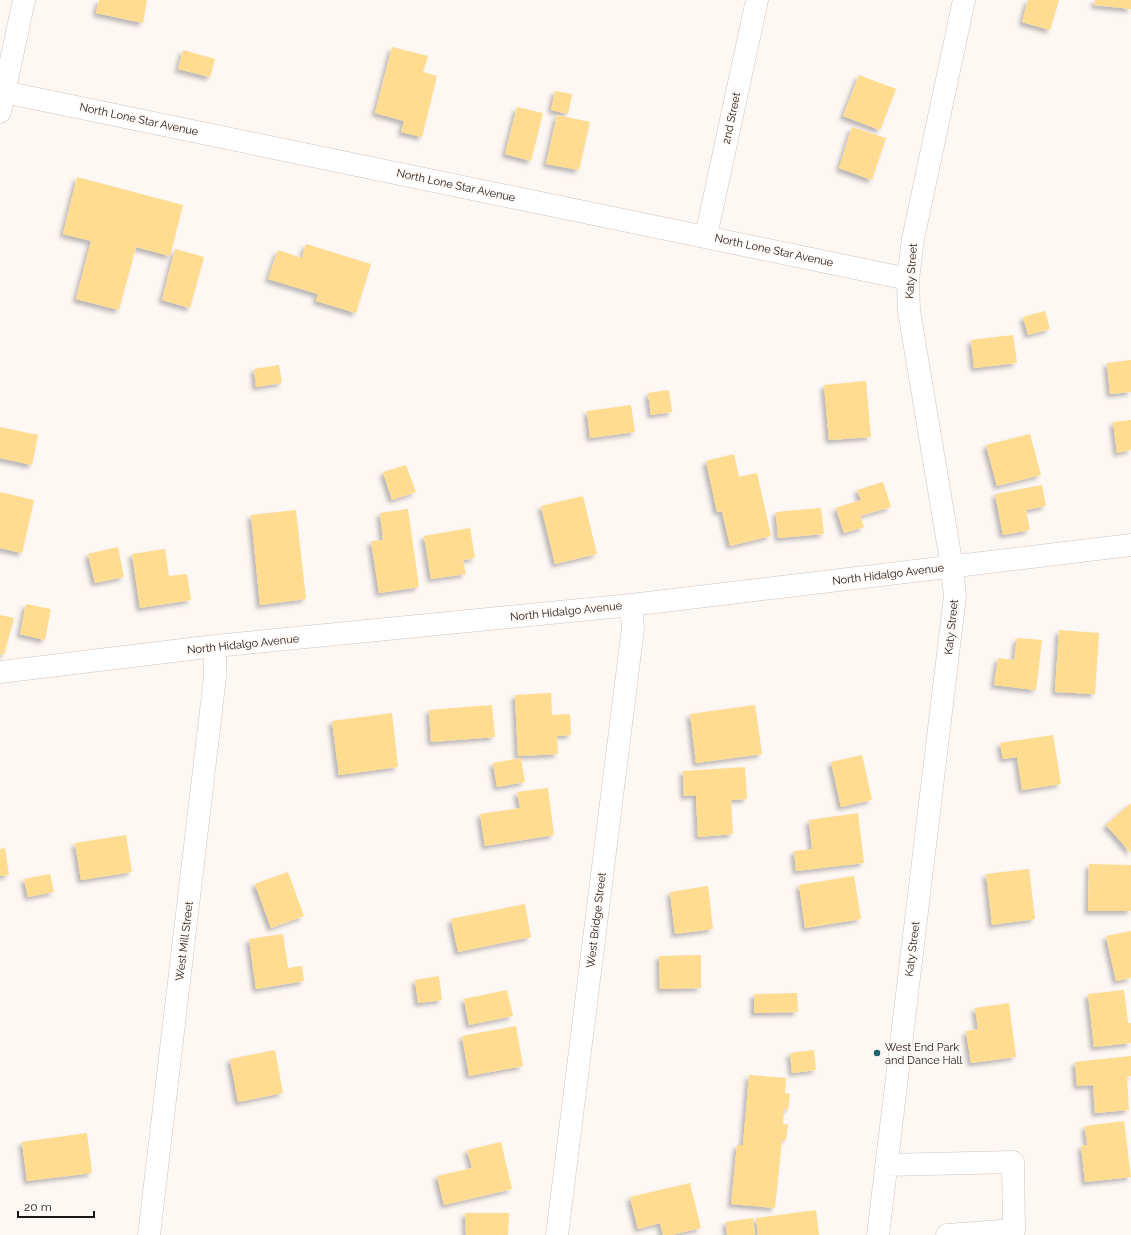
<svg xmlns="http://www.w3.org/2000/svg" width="1131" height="1235" font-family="Raleway,sans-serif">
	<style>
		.building { fill: #ffdc8f; filter: url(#shadow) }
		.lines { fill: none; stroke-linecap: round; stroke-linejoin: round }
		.minor-casing { stroke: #cec4bd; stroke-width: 23 }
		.minor { stroke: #fff; stroke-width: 22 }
		.poi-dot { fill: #1b6670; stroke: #fef8f4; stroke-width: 1.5 }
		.labels { text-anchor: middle; stroke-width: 3; stroke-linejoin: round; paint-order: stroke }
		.street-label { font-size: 11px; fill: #1c1816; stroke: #fef8f4 }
		.poi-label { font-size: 11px; fill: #1c1816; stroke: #fef8f4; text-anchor: start }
	</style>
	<defs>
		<filter id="shadow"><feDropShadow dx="-3.5" dy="3.5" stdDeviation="2" flood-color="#0004"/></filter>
	</defs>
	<rect width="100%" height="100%" fill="#fef8f4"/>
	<path class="building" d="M99,0H147L143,23L96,13Z
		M1028,0H1059L1050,30L1022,22Z
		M1095,0H1131V9L1094,5Z
		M392,47L428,56L423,72L437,76L422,137L401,132L404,121L375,113Z
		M183,50L215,59L210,77L178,69Z
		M859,75L896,89L880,130L843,116Z
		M555,91L572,94L568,114L551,110Z
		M517,107L543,113L531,161L505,154Z
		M557,115L590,122L579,170L546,164Z
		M852,127L886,138L872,180L839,168Z
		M77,177L183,205L170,256L136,247L119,310L76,299L91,241L63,234Z
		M306,244L371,264L356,313L316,301L318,294L268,279L278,250L302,258Z
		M175,249L204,257L190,308L162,300Z
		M1045,311L1050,329L1028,335L1023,317Z
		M1013,335L1017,363L974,368L971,340Z
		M1131,360V392L1110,394L1107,363Z
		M279,365L282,383L256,387L254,369Z
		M866,381L871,437L829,440L824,385Z
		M669,390L672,412L651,415L648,393Z
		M631,405L635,432L590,438L587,411Z
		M1131,420V450L1117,453L1113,422Z
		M0,427L38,435L32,465L0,458Z
		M1030,434L1041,475L997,486L986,445Z
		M734,454L739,477L757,473L771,536L730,546L722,511L717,512L706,461Z
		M406,465L416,492L392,500L383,472Z
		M883,482L891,507L860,516L864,527L844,533L836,508L861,500L857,490Z
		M1042,485L1046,506L1026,510L1030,530L1003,535L995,494Z
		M0,492L34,500L22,553L0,548Z
		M583,496L597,554L555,564L541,506Z
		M821,508L824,534L778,538L776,512Z
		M408,509L419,587L379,593L371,541L383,540L380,513Z
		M296,510L306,599L260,605L251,515Z
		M470,528L475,558L463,560L466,574L431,579L424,536Z
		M118,547L124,577L95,583L88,554Z
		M165,549L169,576L187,574L191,600L140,608L132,554Z
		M26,604L51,609L45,640L20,634Z
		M0,615L14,618L4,655L0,654Z
		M1059,630L1099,633L1095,694L1055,692Z
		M1017,638L1042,640L1036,690L994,685L998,658L1014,660Z
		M551,693L552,715L570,714L571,735L557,736L558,754L518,756L515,695Z
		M492,705L495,737L431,742L429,710Z
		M755,705L762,754L696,763L690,714Z
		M392,713L398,767L339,775L332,721Z
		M1053,735L1061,784L1022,790L1017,757L1003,759L1000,743Z
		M862,755L872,800L841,807L831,762Z
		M521,758L525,782L497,787L493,763Z
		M745,767L747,799L731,800L733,834L698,837L696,795L684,796L683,771Z
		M548,788L554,835L485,846L480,814L520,808L517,792Z
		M1131,803V853L1106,825Z
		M858,813L864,863L796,871L794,851L812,849L809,820Z
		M126,835L132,872L81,880L75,843Z
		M5,848L9,875L0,876V849Z
		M1089,864L1131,865V911H1088Z
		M1029,869L1035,919L992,925L986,874Z
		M288,872L304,916L271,928L255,884Z
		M50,874L54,892L28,897L24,879Z
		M854,876L861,919L805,928L799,885Z
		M708,886L713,929L675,934L670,892Z
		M525,904L531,937L458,952L451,919Z
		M1131,931V978L1116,981L1106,936Z
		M283,934L288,968L302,966L304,981L256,989L249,939Z
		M701,955V988L660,989L659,956Z
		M439,976L442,1000L418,1003L415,980Z
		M507,990L513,1016L469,1025L464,999Z
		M1124,990L1128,1023H1131V1043L1094,1047L1088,994Z
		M797,993L798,1012L754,1013V994Z
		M1009,1003L1016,1057L971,1063L966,1031L978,1029L975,1008Z
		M516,1026L523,1066L469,1076L462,1036Z
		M275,1050L283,1093L238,1102L230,1059Z
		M814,1050L816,1070L792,1073L790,1053Z
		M1131,1056V1076L1127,1077L1129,1110L1095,1113L1093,1085L1077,1086L1075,1062Z
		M749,1075L786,1078L785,1093L790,1094L788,1110L784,1109L783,1124H788L786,1140H782L775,1208L731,1204L737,1145H743Z
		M1124,1121L1131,1177L1085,1182L1081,1146L1087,1145L1085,1126Z
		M87,1133L92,1173L27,1181L22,1142Z
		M501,1142L512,1189L444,1205L437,1176L472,1168L467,1150Z
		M690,1183L701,1228L671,1235H663L660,1223L638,1229L630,1197Z
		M816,1210L819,1235H758L756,1218Z
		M465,1213H509L508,1235H466Z
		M753,1218L755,1235H727L726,1222Z"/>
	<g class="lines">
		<g class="minor-casing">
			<path id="minor" d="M4,92L908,279
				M0,112L24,0
				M706,236L757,0
				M0,672L215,646L631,605L1131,545
				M886,1165L1013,1162L1014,1230L947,1235
				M149,1235L215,677V646
				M557,1235L633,628L631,605
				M878,1235L955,596L952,567L909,311L908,279L913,239L964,0"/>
		</g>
		<use href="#minor" class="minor"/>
	</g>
	<circle class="poi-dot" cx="877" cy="1053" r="4"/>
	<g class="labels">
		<g class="street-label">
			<text transform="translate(731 118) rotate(-78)" y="4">2nd Street</text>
			<text transform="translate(139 119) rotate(12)" y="4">North Lone Star Avenue</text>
			<text transform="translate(456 185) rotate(12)" y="4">North Lone Star Avenue</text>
			<text transform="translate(774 250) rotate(12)" y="4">North Lone Star Avenue</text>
			<text transform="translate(911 271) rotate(-86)" y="4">Katy Street</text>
			<text transform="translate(888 574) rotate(-7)" y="4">North Hidalgo Avenue</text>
			<text transform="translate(566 611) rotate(-6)" y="4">North Hidalgo Avenue</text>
			<text transform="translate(951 627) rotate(-84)" y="4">Katy Street</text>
			<text transform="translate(243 644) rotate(-6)" y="4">North Hidalgo Avenue</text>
			<text transform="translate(596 920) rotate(-83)" y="4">West Bridge Street</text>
			<text transform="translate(184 941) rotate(-83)" y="4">West Mill Street</text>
			<text transform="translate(912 949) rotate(-83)" y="4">Katy Street</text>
		</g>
		<g class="poi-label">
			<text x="885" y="1051">West End Park<tspan x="885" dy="13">and Dance Hall</tspan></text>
		</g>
	</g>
	<path d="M18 1211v6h76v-6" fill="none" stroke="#1c1816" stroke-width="2"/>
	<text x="24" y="1211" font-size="12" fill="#1c1816" stroke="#fef8f4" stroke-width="3" paint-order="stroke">20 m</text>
</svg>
